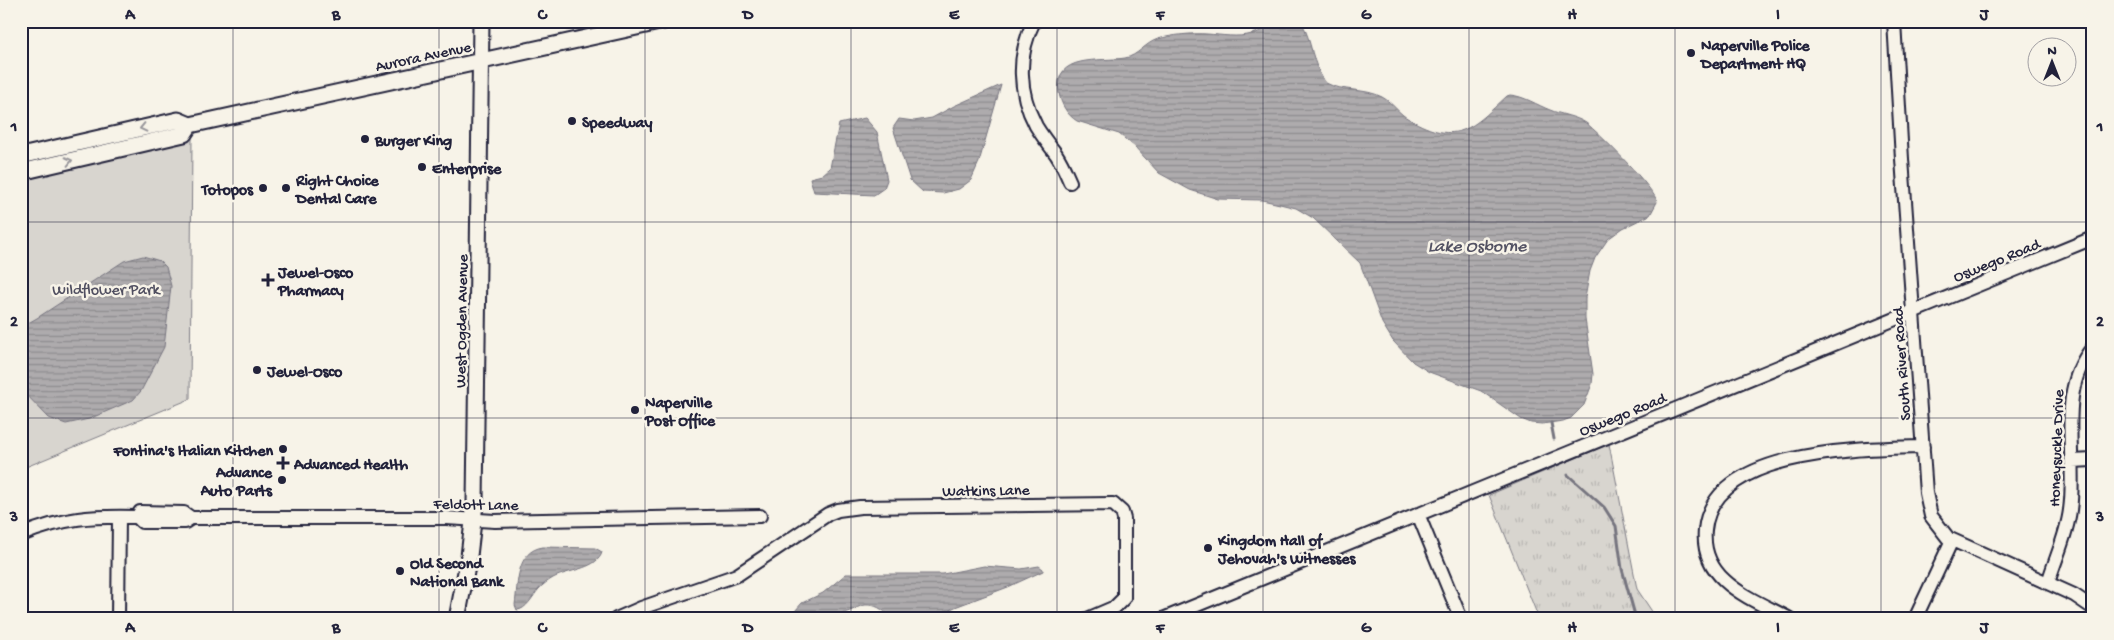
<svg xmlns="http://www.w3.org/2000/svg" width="2114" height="640" font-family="'Gochi Hand',sans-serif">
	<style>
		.grass { fill: url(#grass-tufts); stroke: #7d7c85 }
		.park { fill: #d8d5cf; stroke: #7d7c85 }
		.water { fill: url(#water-rules); stroke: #76747f }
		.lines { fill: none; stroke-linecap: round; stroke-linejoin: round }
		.stream { stroke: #76747f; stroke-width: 3 }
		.minor-casing { stroke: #22223b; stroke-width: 16 }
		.major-casing { stroke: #22223b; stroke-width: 19 }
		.minor { stroke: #f7f3e8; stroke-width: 12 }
		.major { stroke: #f7f3e8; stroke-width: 15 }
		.oneway { stroke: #97959a }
		.grid { fill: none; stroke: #22223b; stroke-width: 1; stroke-opacity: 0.55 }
		.poi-dot { fill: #22223b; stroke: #f7f3e8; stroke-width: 2 }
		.labels { text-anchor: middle; stroke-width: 5; stroke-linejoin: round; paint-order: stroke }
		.poi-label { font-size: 16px; font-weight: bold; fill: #22223b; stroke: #f7f3e8; text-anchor: start }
		.street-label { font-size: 16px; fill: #22223b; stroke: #f7f3e8 }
		.park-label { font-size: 16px; fill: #504f60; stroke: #f7f3e8 }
		.water-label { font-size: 18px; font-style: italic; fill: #535263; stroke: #f7f3e8 }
		.neatline { fill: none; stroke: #22223b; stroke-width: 2 }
		.grid-label { font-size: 16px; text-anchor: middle; font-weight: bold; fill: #22223b }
	</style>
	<defs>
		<pattern id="grass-tufts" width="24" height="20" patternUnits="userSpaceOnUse" patternTransform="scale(1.25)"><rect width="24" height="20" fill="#d8d5cf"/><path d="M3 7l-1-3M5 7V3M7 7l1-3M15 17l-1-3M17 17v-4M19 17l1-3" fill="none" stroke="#b9b7b3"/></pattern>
		<pattern id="water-rules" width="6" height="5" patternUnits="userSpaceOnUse" patternTransform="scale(1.25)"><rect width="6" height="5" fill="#aeabad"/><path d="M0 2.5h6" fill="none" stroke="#8d8b8e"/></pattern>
	</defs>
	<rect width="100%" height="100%" fill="#f7f3e8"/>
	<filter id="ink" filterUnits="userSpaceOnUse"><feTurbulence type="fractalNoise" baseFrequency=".02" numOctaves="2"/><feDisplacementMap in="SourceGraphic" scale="10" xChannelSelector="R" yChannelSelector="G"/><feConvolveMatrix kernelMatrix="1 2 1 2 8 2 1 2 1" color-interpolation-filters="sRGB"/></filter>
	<g filter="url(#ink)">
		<path class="grass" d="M1609,444L1637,589L1657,619H1539L1489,495Z"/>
		<path class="park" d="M192,138L190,399L21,469V177Z"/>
		<path class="water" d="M1275,21H1301C1313,42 1311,64 1326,83C1343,92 1365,88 1382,97C1393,103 1399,114 1409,119C1458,147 1472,128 1507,96L1510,95C1524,96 1537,105 1550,110C1562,115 1575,116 1586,123C1598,132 1657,191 1657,202L1650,215L1623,228L1608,239L1595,258L1590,271L1585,298V319L1593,374L1592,384L1584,405L1571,418L1563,421L1542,424L1531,423L1521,419L1481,391L1429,372L1413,362L1393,341L1382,323L1360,263L1313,218L1296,208L1280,204L1262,200L1218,199L1190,190L1159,173L1134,146L1119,134L1077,121C1067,115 1061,104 1059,93C1053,53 1100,62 1125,58C1138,56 1145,43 1158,39C1172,35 1192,33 1207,34C1222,35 1237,38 1252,34C1261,32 1268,25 1275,21Z
			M1001,85L979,162L971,180L959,189L943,193L923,192L910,180L893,128L899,119L914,121L932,118L954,106Z
			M865,118L877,132L887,180L884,188L874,195L814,192L810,178L822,175L830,168L839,124Z
			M143,256L160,261L166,267L171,286L164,347L141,391L133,400L89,419L66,424L49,418L21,389V327L37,318L124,261Z
			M543,547L595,548L602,552L601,555C594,569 568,570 553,578C548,581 542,585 538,590C533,596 526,610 517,610L515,605C518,583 516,551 543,547Z
			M984,566L1021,569L1039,566L1043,569V571L1008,587L955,607L933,619H891C887,612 877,605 869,605C860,604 855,610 847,612C829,618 806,619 788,619L802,603L823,593L846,574H943Z"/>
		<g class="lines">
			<path class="stream" d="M1551,423L1554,439
				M1568,475L1604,507L1616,526L1622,569L1636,619"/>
			<g class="minor-casing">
				<path id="minor" d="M1034,21C1017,55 1018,92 1036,126C1042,136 1049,145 1056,154C1062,163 1066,173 1070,182
					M1894,21L1902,159L1926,493L1931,516L1948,538L2074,595L2093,608
					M2072,461L2093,460
					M1418,514L1461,619
					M137,517L140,512L184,513L191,518H446L495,521L760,516
					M21,535C66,517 90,516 137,517L142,522H185L191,518
					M2048,583C2055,559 2067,535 2070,510C2078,455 2055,393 2093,347
					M118,619L119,517
					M616,619L641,608L737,575L828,514L838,510L860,507L1113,504L1122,512L1124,519V598L1115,607L1087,619
					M1163,619L2093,238
					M1790,619C1753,599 1700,582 1705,530C1713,448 1862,449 1923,447
					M1915,619L1952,540"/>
			</g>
			<g class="major-casing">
				<path id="major" d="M21,156L178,120L190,125L664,21
					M21,172L184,134L190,125
					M457,619L469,556L475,504L481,21"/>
			</g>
			<use href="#minor" class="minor"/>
			<use href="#major" class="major"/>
		</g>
		<defs><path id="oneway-chevron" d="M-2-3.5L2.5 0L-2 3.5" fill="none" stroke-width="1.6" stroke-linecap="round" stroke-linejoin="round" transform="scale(1.25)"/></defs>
		<g class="oneway">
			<use href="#oneway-chevron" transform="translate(143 128) rotate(167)"/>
			<use href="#oneway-chevron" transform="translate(69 161) rotate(-13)"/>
		</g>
	</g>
	<path class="grid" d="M233,21V619M439,21V619M645,21V619M851,21V619M1057,21V619M1263,21V619M1469,21V619M1675,21V619M1881,21V619M21,222H2093M21,418H2093"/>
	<g class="poi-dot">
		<circle cx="1691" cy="53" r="5"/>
		<circle cx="572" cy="121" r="5"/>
		<circle cx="365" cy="139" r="5"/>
		<circle cx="422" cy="167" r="5"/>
		<circle cx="263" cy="188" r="5"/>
		<circle cx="286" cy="188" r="5"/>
		<path d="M265.5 272.5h5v5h5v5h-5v5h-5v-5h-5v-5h5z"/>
		<circle cx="257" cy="370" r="5"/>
		<circle cx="635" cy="410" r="5"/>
		<circle cx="283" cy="449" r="5"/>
		<path d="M280.5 455.5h5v5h5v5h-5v5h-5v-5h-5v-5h5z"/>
		<circle cx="282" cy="480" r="5"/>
		<circle cx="1208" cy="548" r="5"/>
		<circle cx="400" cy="571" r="5"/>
	</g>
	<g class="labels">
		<g class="poi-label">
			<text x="1701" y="50">Naperville Police<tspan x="1701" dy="18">Department HQ</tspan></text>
			<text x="582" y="127">Speedway</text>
			<text x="375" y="145">Burger King</text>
			<text x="432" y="173">Enterprise</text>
			<text x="296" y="185">Right Choice<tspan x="296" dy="18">Dental Care</tspan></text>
			<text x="253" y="194" text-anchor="end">Totopos</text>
			<text x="278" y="277">Jewel-Osco<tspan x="278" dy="18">Pharmacy</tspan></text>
			<text x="267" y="376">Jewel-Osco</text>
			<text x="645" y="407">Naperville<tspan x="645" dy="18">Post Office</tspan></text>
			<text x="273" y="455" text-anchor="end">Fontina's Italian Kitchen</text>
			<text x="294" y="469">Advanced Health</text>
			<text x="272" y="477" text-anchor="end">Advance<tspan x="272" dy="18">Auto Parts</tspan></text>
			<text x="1218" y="545">Kingdom Hall of<tspan x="1218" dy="18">Jehovah's Witnesses</tspan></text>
			<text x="410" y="568">Old Second<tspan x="410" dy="18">National Bank</tspan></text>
		</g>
		<g class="street-label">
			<text transform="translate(423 55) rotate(-12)" y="6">Aurora Avenue</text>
			<text transform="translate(1996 259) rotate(-22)" y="6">Oswego Road</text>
			<text transform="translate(460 321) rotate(-89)" y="6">West Ogden Avenue</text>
			<text transform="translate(1900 364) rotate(-94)" y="6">South River Road</text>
			<text transform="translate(1622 413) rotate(-22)" y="6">Oswego Road</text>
			<text transform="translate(2055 448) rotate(-88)" y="6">Honeysuckle Drive</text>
			<text transform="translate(986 489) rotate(-1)" y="6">Watkins Lane</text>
			<text transform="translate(476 503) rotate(1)" y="6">Feldott Lane</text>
		</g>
		<g class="park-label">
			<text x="106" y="294">Wildflower Park</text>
		</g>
		<g class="water-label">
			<text x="1477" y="251">Lake Osborne</text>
		</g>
	</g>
	<rect width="2114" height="640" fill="none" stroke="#f7f3e8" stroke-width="55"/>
	<g transform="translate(2052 62)"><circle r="24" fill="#f7f3e8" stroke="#a29fa3"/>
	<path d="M0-4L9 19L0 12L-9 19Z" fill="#22223b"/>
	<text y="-8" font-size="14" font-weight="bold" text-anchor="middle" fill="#22223b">N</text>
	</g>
	<rect x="28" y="28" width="2058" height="584" class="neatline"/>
	<g class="grid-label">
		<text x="130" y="19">A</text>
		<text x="336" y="19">B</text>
		<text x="542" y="19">C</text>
		<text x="748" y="19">D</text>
		<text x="954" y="19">E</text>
		<text x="1160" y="19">F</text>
		<text x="1366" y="19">G</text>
		<text x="1572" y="19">H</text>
		<text x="1778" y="19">I</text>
		<text x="1984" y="19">J</text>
		<text x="14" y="131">1</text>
		<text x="2100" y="131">1</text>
		<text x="14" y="326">2</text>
		<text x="2100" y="326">2</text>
		<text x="14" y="521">3</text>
		<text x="2100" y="521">3</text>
		<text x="130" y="632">A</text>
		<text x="336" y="632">B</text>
		<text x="542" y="632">C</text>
		<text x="748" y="632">D</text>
		<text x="954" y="632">E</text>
		<text x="1160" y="632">F</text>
		<text x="1366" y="632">G</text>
		<text x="1572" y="632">H</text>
		<text x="1778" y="632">I</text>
		<text x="1984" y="632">J</text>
	</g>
</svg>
